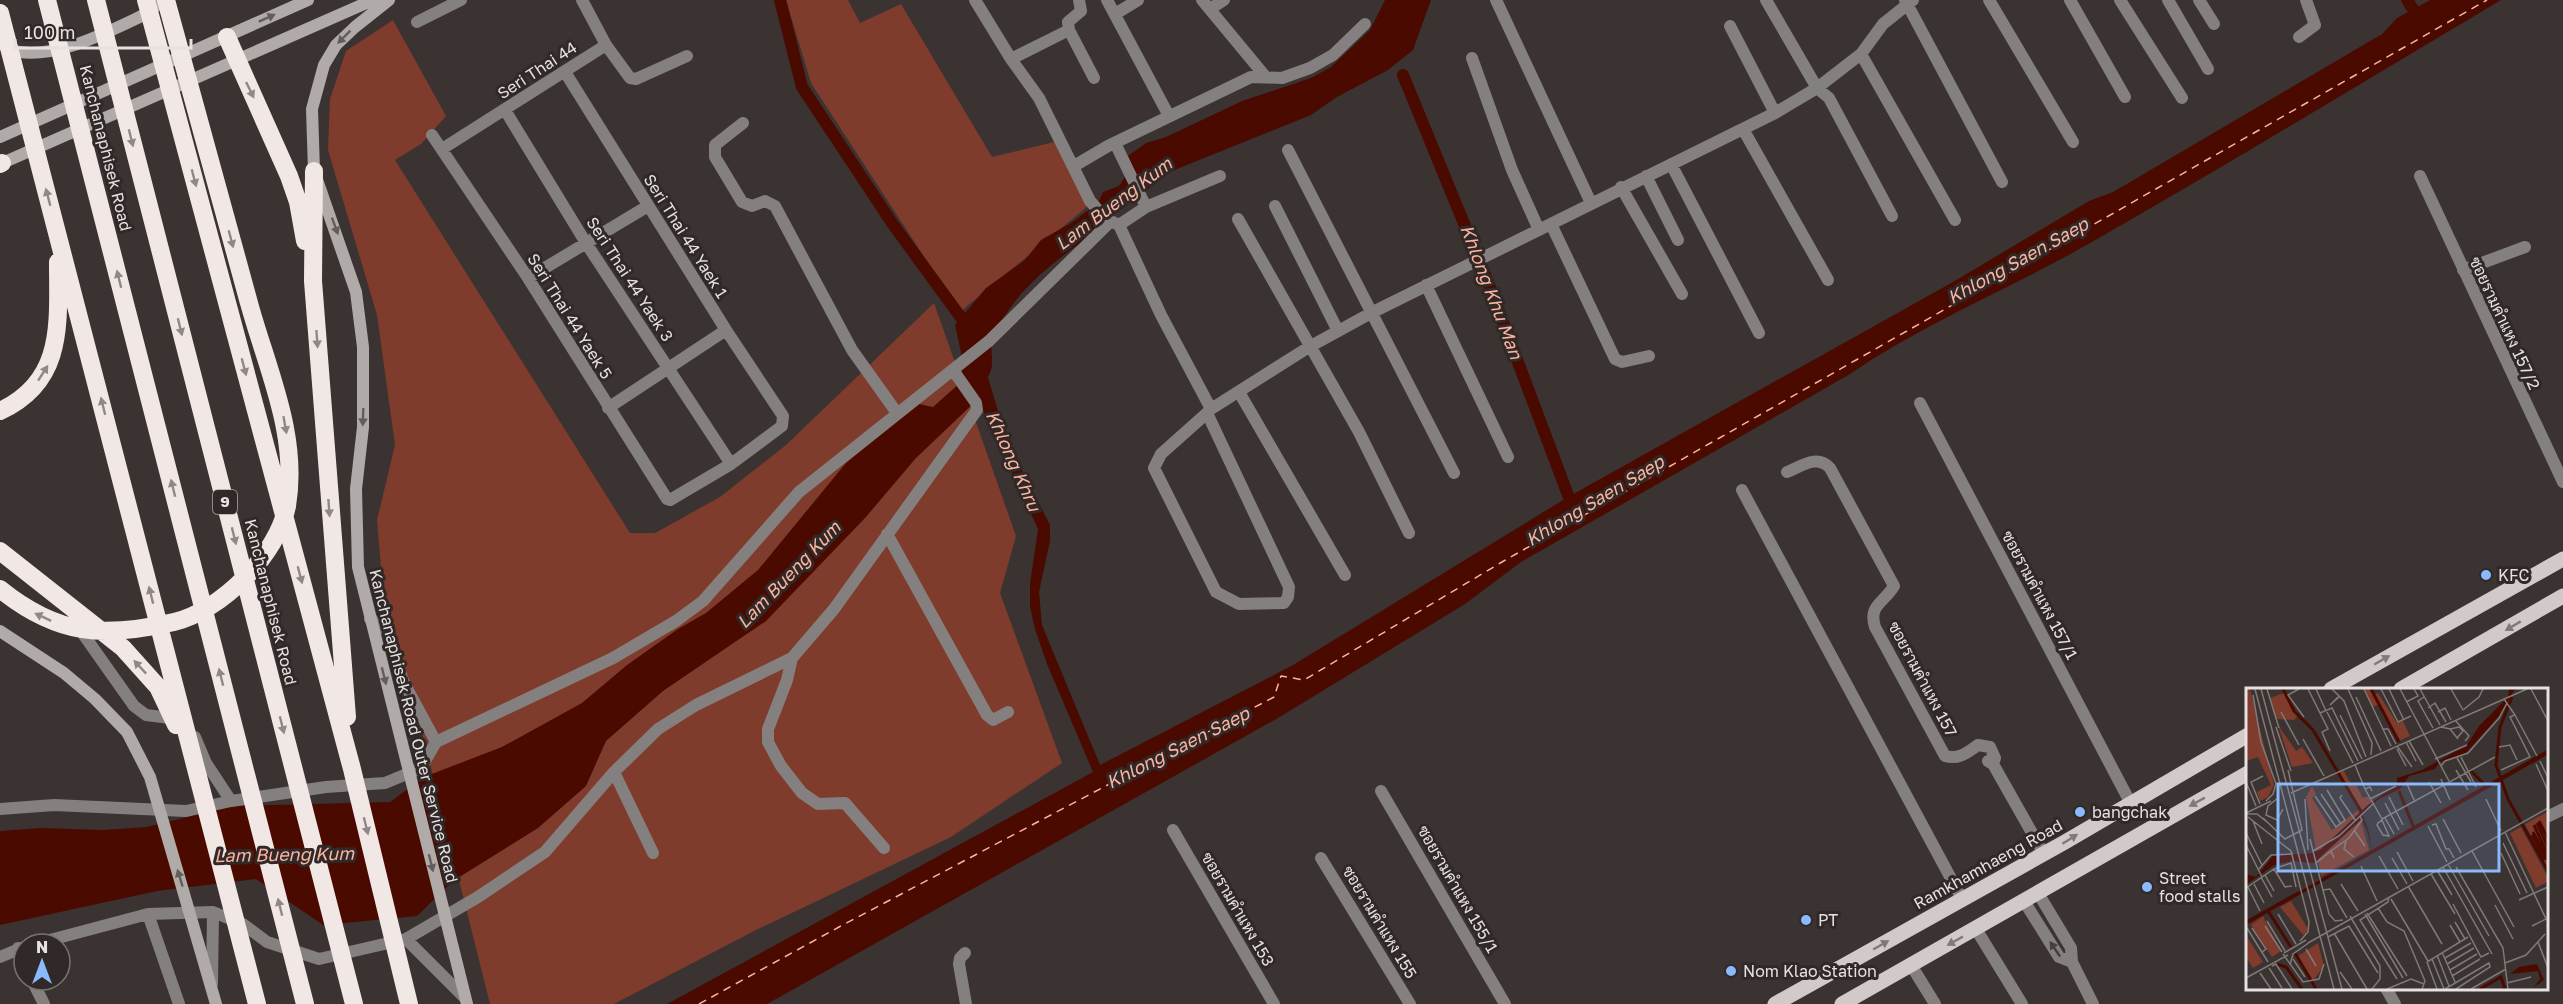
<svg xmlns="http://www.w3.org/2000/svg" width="2563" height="1004" font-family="'Golos Text',Sarabun,sans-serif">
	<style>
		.green { fill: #7f3b2b }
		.water { fill: #4a0a00 }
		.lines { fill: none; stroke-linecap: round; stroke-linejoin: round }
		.canal { stroke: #4a0a00; stroke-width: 12 }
		.river { stroke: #4a0a00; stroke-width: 21 }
		.ferry { stroke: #fcb3a0; stroke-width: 1.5; stroke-dasharray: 8 6; stroke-linecap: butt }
		.minor { stroke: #84807f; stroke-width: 12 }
		.secondary { stroke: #b0aaa9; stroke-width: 12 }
		.primary { stroke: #d2cac8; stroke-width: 15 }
		.motorway { stroke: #f1e8e5; stroke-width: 18 }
		.oneway { fill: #635d5c }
		.oneway2 { fill: #908886 }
		.oneway3 { fill: #817a78 }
		.oneway4 { fill: #453f3e }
		.poi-dot { fill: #8abafc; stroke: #302928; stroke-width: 2 }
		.labels { text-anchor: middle; stroke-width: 6; stroke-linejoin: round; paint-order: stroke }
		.shield { fill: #302928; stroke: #afaaaa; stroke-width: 1.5 }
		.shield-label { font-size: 15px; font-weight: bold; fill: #e6e2e1 }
		.street-label { font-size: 16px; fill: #e6e2e1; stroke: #302928 }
		.poi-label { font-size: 16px; fill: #e6e2e1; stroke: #302928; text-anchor: start }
		.water-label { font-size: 18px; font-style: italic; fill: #fcb3a0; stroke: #302928 }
		.inset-river { fill: none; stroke: #4a0a00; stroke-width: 3 }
		.inset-road { fill: none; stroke: #7f7978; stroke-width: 1.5 }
		.view { fill: #8abafc; fill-opacity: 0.15; stroke: #8abafc; stroke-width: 3 }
		.inset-edge { fill: none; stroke: #e6e2e1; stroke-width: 3 }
	</style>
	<rect width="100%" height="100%" fill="#3a3332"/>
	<path class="green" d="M786,0H848L860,23L901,4L992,157L1054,142L1087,207L960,312L811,83Z
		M393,20L446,116L421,144L395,160L630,533H655L720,497L786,445L934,303L1016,536L1000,593L1062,763L951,837L756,930L614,1004H490L425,744L384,601L377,520L395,445L377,315L328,150L330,99L346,51Z"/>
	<path class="water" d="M1385,0H1431L1413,50L1388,70L1337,97L1311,115L1172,171L1115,214H1108L1105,227C1070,249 1031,277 1008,311C998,325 990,340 981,354L1007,441L1050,525V541L1039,592L1042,625L1100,765L1293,665L1568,497L1953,282L2089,201L2113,192L2382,34L2397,18L2430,0H2501C2365,81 2230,163 2092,242C2012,288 1926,322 1850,374L1521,562L1465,604L1278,718L767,1004H667L1093,772L1047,664L1035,629L1030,607V584L1038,529L978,399L916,458L865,518L766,621L663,691L606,741L586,786L538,828L453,881L417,916L323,925L256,879L157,891L0,925V831L41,828L102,830L147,827L232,806L390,802L424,777L502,747L582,703L627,665L678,629L706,613L758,570L846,463L919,404L933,407L961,382L962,357L955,325L986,288L1025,260L1041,240L1071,223L1098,203L1103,192L1119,186L1130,169L1128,156L1146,143L1166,137L1242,101L1311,78L1331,67L1370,30Z"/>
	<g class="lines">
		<path class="canal" d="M780,0L802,87L892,223L970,330
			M2407,0L2421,21
			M1403,75L1486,277L1574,511"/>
		<path class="river" d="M969,385C989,363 979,363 981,338L989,328"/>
		<path class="ferry" d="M699,1004L839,927L1274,697L1281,676L1304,680L1502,562L2487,0"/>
		<path class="minor" d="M582,0L606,45L630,78L636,79L687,56
			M975,0L1011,59
			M1107,0L1169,116
			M1202,0L1265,76
			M1496,0L1591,203
			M1766,0L1817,88L1829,98L1892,216
			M1905,0L2002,182
			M1989,0L2073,142
			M2070,0L2125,97
			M2120,0L2182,98
			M2168,0L2208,69
			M2199,0L2214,24
			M1210,9L1224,0
			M1115,14L1138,0
			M417,22L461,0
			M1730,26L1775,113
			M1069,30L1068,22L1081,11L1079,0
			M2299,37L2315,25L2306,0
			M1861,54L1955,220
			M1472,58L1512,170L1539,230
			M1094,78L1069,30L1011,59L1039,98L1090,201L1106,219L1119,225L1161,315L1211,409
			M505,110L586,243L731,464
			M743,123L715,145V157L742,202L752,206L765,201L775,206L852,350L897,413
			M1743,129L1828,280
			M432,135L528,278L667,499L670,500L731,464L782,426L783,416L726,330L565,72
			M1115,143L1146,207
			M442,149L606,45
			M1288,150L1454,473
			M1671,164L1759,333
			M1074,166L1108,146L1251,77L1282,78L1310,68L1333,55L1365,24
			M1646,176L1678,240
			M2420,176L2563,482
			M1621,187L1682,294
			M1275,206L1338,331
			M1238,219L1359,432L1409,533
			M1551,224L1615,359L1622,362L1649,356
			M1119,225L1146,207L1220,176
			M2463,270L2525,247
			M528,278L648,206
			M1426,285L1508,457
			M1239,392L1345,575
			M1920,403L2130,802
			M608,408L726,330
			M1207,413L1289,587L1288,597L1284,603L1239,604L1216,592L1154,468L1161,454L1207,413L1211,409L1309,347L1373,312L1775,113L1817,88L1861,54L1883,24L1913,0
			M1787,472C1802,466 1817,454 1830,468L1894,586C1884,603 1868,605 1875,627L1945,756C1959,760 1968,752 1978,745L1990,747L1995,758L1993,764
			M1742,490L1962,899
			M887,534L987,715L993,720L1008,712
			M370,619L382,625L388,633L403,681L436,742
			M81,631L134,706L146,715L178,719
			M792,658L787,680L768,729V742L781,766L802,793L818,804L845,803L884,848
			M195,737L206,763L231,801
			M1988,761L1993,764L2044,854
			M614,772L658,729L696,705L792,658L834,609L977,410L976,403L953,370
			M1381,791L1505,1004
			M0,809L54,805L186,811L231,801L326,787L385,783L421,768L436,742L613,658L676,621L703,601L799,492L989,341L1111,221
			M2547,817L2563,809
			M1173,830L1274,1004
			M1321,858L1410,1004
			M2024,901L2059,957L2072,962L2071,948L2038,893
			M148,914L213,912L243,924L267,942L319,959L406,939L478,897L545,852L614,772L653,853
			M1976,929L2022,1004
			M406,939L465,998
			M35,944L148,914L179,1004
			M18,948L24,962
			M965,953L960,958L959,964L966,1004
			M0,957L24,947
			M2072,962L2093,1004
			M1911,965L1935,1004
			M32,980L44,1004
			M212,984L213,912
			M2386,988L2395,1004"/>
		<path class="secondary" d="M389,0L355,27L336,45L324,65L312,109L314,171L356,292L363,347V427L356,489L358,567L467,1004
			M6,48C47,66 111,30 150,12L161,0
			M0,137L308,0
			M0,164L373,0
			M0,631L64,673L95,699L127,732L150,777L216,1004"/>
		<path class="primary" d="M2331,689L2563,559
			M2401,689L2563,596
			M1775,1004L2065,842L2248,735
			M1842,1004L2248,773"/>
		<path class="motorway" d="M47,0L305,1004
			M96,0L354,1004
			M146,0L352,769L409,1004
			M0,13L257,1004
			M227,37L289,176L298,202L305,241
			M0,164L2,163
			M314,171L313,281L347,717
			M0,411C65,381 58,323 58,262
			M0,551L123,648L158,687L176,725
			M0,589C58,636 104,638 174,622C221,611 278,554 287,506C299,435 267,369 249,303C221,202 193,101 166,0"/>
	</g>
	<defs><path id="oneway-solid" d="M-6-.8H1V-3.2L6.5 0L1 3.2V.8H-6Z" transform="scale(1.5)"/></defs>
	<g class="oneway">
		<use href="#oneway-solid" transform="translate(267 18) rotate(-24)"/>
		<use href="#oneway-solid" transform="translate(344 37) rotate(135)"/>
		<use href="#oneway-solid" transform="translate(335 226) rotate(70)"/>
		<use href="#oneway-solid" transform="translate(363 417) rotate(92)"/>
		<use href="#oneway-solid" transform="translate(384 676) rotate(76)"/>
		<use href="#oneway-solid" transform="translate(431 863) rotate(76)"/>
		<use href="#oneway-solid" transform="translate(180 878) rotate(-107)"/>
	</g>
	<g class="oneway2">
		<use href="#oneway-solid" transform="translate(250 90) rotate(64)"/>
		<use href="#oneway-solid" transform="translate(131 138) rotate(76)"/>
		<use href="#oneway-solid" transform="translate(194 178) rotate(75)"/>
		<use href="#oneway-solid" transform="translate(48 197) rotate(-105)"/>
		<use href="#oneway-solid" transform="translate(231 239) rotate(75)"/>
		<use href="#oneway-solid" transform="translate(119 279) rotate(-104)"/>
		<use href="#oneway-solid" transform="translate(180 327) rotate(76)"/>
		<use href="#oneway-solid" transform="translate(317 339) rotate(86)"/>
		<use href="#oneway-solid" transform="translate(244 367) rotate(75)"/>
		<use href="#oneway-solid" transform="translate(43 373) rotate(-57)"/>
		<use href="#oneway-solid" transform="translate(103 406) rotate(-104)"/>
		<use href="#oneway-solid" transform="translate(285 425) rotate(80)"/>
		<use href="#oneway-solid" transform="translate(173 488) rotate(-104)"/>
		<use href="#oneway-solid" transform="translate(329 508) rotate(86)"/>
		<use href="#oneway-solid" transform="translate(234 536) rotate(76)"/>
		<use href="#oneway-solid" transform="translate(300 575) rotate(75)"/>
		<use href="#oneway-solid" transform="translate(151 595) rotate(-104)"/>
		<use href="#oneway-solid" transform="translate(43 617) rotate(-155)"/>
		<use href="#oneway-solid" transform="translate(140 667) rotate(-133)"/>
		<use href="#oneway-solid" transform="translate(221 677) rotate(-104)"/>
		<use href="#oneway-solid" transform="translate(282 725) rotate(76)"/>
		<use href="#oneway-solid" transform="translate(366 826) rotate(76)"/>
		<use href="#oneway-solid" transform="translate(280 907) rotate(-104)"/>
	</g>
	<g class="oneway3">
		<use href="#oneway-solid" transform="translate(2513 626) rotate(149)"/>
		<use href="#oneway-solid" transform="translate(2382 660) rotate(-30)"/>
		<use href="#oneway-solid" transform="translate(2197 802) rotate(151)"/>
		<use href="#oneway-solid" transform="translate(2070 839) rotate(-32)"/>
		<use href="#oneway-solid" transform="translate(1955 941) rotate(151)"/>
		<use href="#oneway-solid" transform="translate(1881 945) rotate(-30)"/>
	</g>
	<use class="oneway4" href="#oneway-solid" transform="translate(2055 949) rotate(-124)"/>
	<g class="poi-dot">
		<circle cx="2486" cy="575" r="6"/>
		<circle cx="2080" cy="812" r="6"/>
		<circle cx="2147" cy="887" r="6"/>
		<circle cx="1806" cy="920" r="6"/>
		<circle cx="1731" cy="971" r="6"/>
	</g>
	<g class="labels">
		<rect class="shield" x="213" y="490" width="24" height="24" rx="4.5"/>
		<g class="shield-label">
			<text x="225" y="507">9</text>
		</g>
		<g class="street-label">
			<text transform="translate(537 70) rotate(-33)" y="6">Seri Thai 44</text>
			<text transform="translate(106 148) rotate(76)" y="6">Kanchanaphisek Road</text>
			<text transform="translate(686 236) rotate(58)" y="6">Seri Thai 44 Yaek 1</text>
			<text transform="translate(630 279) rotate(57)" y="6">Seri Thai 44 Yaek 3</text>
			<text transform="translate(570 316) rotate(58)" y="6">Seri Thai 44 Yaek 5</text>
			<text transform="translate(2505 323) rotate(65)" y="6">ซอยรามคำแหง 157/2</text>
			<text transform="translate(2040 595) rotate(62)" y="6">ซอยรามคำแหง 157/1</text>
			<text transform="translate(271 602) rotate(76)" y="6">Kanchanaphisek Road</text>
			<text transform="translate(1923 679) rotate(62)" y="6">ซอยรามคำแหง 157</text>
			<text transform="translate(414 726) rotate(76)" y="6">Kanchanaphisek Road Outer Service Road</text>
			<text transform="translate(1988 864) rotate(-29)" y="6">Ramkhamhaeng Road</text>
			<text transform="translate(1458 889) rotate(60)" y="6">ซอยรามคำแหง 155/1</text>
			<text transform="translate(1238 909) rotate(60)" y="6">ซอยรามคำแหง 153</text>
			<text transform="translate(1380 922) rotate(59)" y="6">ซอยรามคำแหง 155</text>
		</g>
		<g class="poi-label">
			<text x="2498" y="581">KFC</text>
			<text x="2092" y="818">bangchak</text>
			<text x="2159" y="884">Street<tspan x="2159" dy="18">food stalls</tspan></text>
			<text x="1818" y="926">PT</text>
			<text x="1743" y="977">Nom Klao Station</text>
		</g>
		<g class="water-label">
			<text transform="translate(1114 204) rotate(-37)" y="6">Lam Bueng Kum</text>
			<text transform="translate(2018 261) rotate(-29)" y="6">Khlong Saen Saep</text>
			<text transform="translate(1491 292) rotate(69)" y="6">Khlong Khu Man</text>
			<text transform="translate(1013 461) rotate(66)" y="6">Khlong Khru</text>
			<text transform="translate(1595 501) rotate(-31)" y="6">Khlong Saen Saep</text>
			<text transform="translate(789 575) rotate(-46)" y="6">Lam Bueng Kum</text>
			<text transform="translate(1178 748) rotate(-27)" y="6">Khlong Saen Saep</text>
			<text transform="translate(284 855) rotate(-1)" y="6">Lam Bueng Kum</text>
		</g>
	</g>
	<g transform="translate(2246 688)">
		<rect width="302" height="302" fill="#3a3332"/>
		<path d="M0,1H4L28,97L22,109L14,113L11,104L25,97L12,69L0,73ZM119,1H124L127,7L132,5L151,35L157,33L164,48L153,53L134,16L126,19ZM38,5L52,28L48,32L31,31L24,10ZM32,37L50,63L56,59L67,75L46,79ZM98,83L106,98L110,97L117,110L123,108L126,114L115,123L93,85ZM66,98L70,106L66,110L86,142L112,122L123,162L75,188L60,109ZM301,124V179L279,136ZM275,139L301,188V194L290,200L264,145ZM45,213L62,241L58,248L34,219ZM17,228L35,263L26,269L5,237ZM0,247L17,274L7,280L0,269ZM72,255L78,278L67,293L52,268Z" fill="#7f3b2b"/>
		<path d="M263,1H269L253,28L219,66L194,74L189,81L163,88L154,101L133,111L116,126L122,141L126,162L301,62V67L0,237V233L126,163L121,142L116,131L68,175L46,173L28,177L0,197V186L10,189L27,168L66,165L75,161L122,117L151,96V90L176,82L221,57L233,38L262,9ZM291,276L298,292L288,299L294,291L292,283L264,286L273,279Z" fill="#4a0a00"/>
		<path class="inset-river" d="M37,1L48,23L67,42L116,125M125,1L153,54M266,9L254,39L250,77L262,111L302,183M224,82L241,99M153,103L168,140M293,133L302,151M291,135L302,159M288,137L302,167M287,144L302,172M286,147L299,172M76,192L302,64M22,223L45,259M0,234L54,204M49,265L70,301M31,276L40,279L56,301M234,301L255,289L259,301"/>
		<path class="inset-road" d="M9,1L88,301M15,1L96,301M21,1L33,40M53,1L42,7L58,29M62,1L82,41L76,44L84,63M70,1L80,23M86,1L98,13L120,69M102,1L126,55L125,67M118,1L145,58M135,1L152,34L165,28M143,1L158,32M154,1L203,93M174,1L194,37M205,1L217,22M285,1L302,33M7,7L15,54L30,96L27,106L20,113M92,9L84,17L93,9M110,9L135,63M178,9L172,13L187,40M160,14L172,8L168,1M182,20L189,15L200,34M217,22L233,9L237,1M35,24L53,57M81,24L107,75M192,24L199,20L205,32M74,25L86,20L112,73M94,27L116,71M269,27L291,68M209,32L223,48L219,53M30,39L45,83M195,39L204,41L212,51M136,41H142L150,56M204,41L213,39L217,43L211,50M57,51L78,88M163,53L177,77M160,54L170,73M151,58L166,79M253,59L264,57L271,72M151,61L160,78M215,69L230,99M211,70L225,94M189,71L221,57M294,73L302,90M290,76L302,103M109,77L119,101M195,78L199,73L222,65L253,30L261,15M210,82L222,102M255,82L284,69L264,29L269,27L258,11M195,91L204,112M0,94L10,118M183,94L195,115M161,96L169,114M126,103L124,99L119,101L136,131M45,105L281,1M75,106L95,136M96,107L94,110L109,132M69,108L90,139L99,132L81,102M143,109L157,137M32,110L22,118L20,127L31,132L37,121M59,111L62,162M124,111L150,98M240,111L255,143M139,115L153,142M14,116L5,94L17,88M0,125L25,113M0,126H11L21,134M2,129L45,163L63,234L62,244L54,253M17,130L39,151L56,142L42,82M139,130L148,146M197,131L215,165M136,132L143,148L137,147L131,137L132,135L136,132V131L249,69M7,133L16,156M186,137L190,136L200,161H203L208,170M182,138L201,174M108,142L119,158M259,144L300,231L286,238M0,145L16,177M64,151L83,226L89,233L97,232M100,153L98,161L108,169M257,155L281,205M0,157L16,189M67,163L93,148L128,115M85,163L103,150L116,132L114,128M226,163L268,239M151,164L167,193M255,165L274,206M133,168L152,201M146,170L161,196M70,175L85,163L88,170M202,176L243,248M115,178L131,213M197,179L246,266M210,179L257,260L262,301M13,181L25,167L47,166M28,181L39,199L46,198M191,182L206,207M185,186L209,226M19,187L28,203M15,189L26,209M8,196L18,215M95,196L112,223M162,198L196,256M2,199L14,223M0,200L28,181L45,175L50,199M77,202L84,201L101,230M143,209L142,214L114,232L151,291M273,212L302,199M147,215L145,211L182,273M207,216L235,269L243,265M249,217L267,251M132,220L141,234L158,243L179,293L176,301M121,225L161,288M32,226L50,256M119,226L157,290M104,228L134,278V291L126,301M21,233L39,263M209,234L219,251M204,237L214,254M19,238L36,264M1,240L22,274M6,240L20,261L16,264M88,245L121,301M82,249L103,238L132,285M292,254L302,280M62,255L302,120M60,261L70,278M196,264L209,294M38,265L60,252M37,266L57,294L73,291L78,276M191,267L203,298M199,270L225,255M47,271L59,289M186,271L198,301M259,275L280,267L299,246M201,276L228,260M44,277L47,266L64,254M26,278L30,276L46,301M23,280L36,300M204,282L231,266M94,284L106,301M14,285L25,301M206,288L234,271M0,290L42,267M261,295L285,289M141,301L165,291L178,296M191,301L181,274L222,249M199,301L243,275L244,279L210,301M225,301L260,281"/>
		<path class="view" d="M32,96H253V183H32Z"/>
		<rect width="302" height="302" class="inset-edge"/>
	</g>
	<g transform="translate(42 962)"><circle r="28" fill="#302928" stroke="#797372" stroke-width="1.5"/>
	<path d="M0-4.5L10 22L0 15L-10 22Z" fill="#8abafc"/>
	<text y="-9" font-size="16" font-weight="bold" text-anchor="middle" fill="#e6e2e1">N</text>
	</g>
	<path d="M15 39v9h176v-9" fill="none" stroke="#e6e2e1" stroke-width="3"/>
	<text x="24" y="39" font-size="18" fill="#e6e2e1" stroke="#302928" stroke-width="4.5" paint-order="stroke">100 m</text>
</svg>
